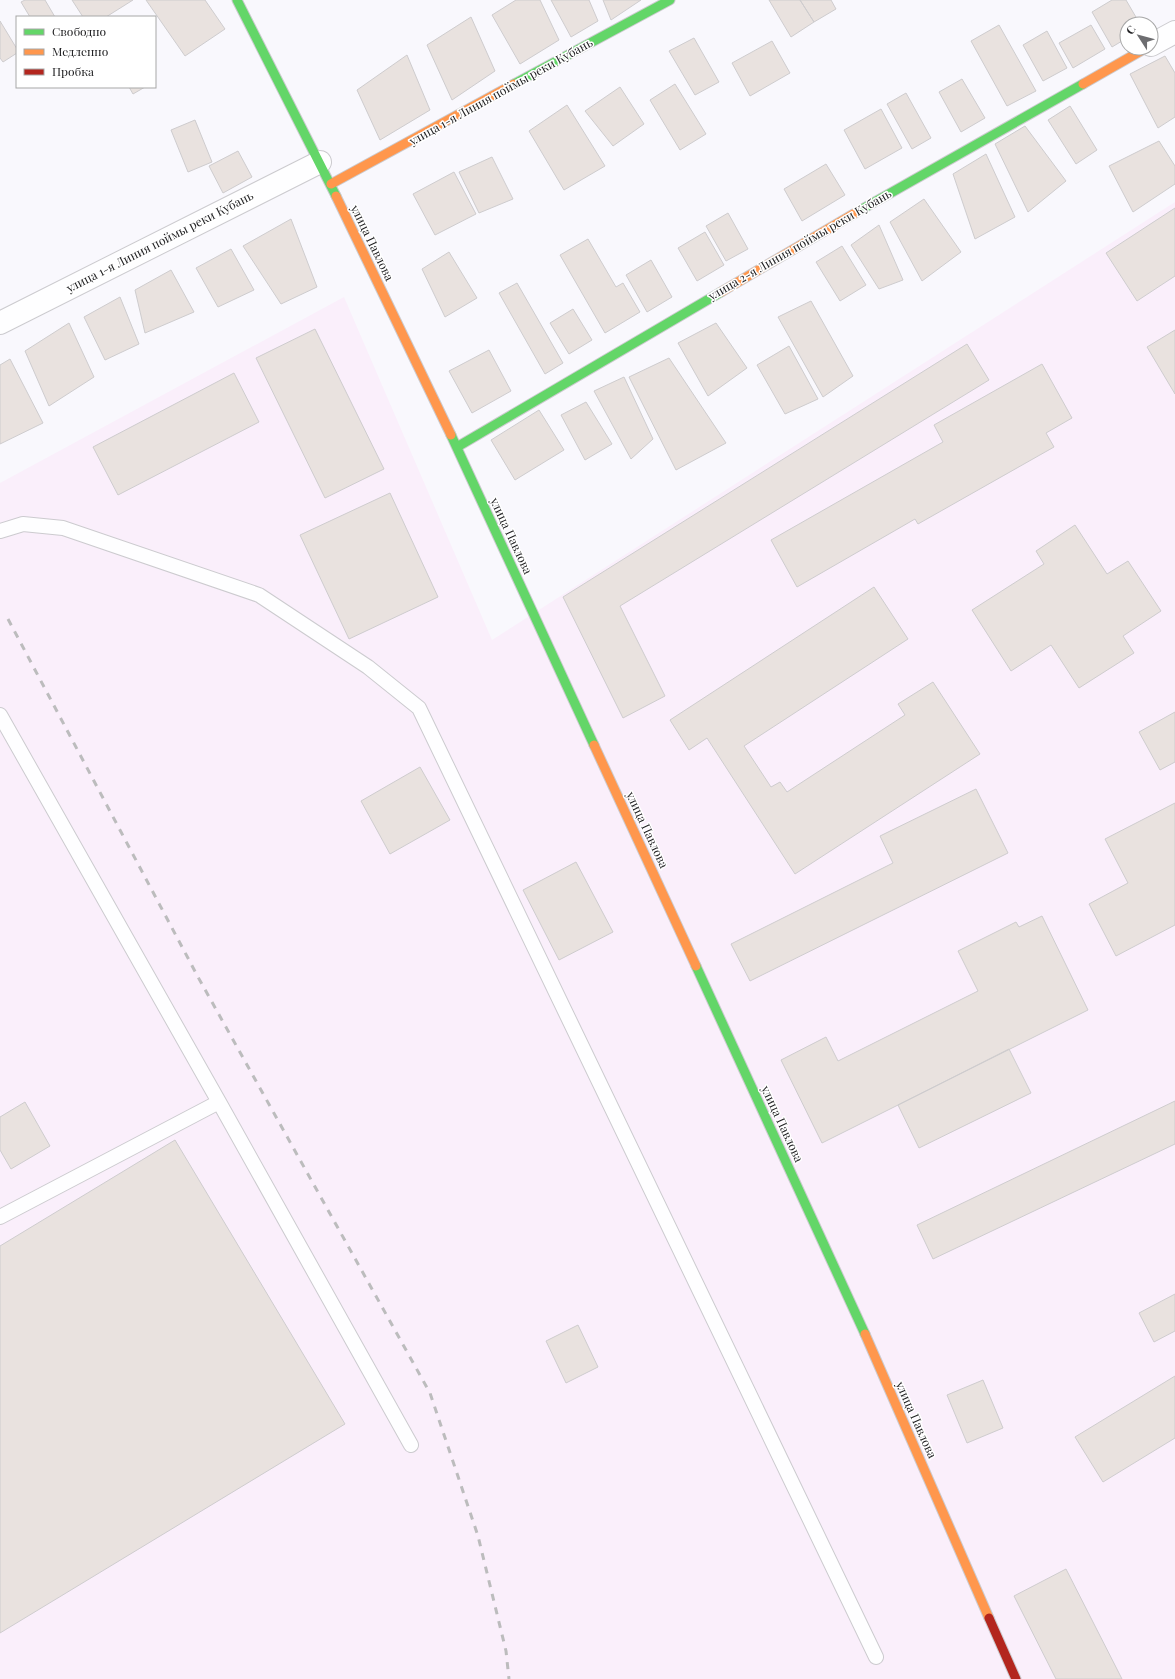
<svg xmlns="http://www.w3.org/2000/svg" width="1175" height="1679" font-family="'Playfair Display',serif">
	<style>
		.industrial { fill: #faeffb }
		.building { fill: #e9e2df; stroke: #ceccce }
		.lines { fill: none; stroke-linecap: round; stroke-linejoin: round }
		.lane-casing { stroke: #cccbcf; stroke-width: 16 }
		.street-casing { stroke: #cccbcf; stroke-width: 24 }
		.fast-casing { stroke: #cccbcf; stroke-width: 11 }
		.slow-casing { stroke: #cccbcf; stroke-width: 11 }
		.jam-casing { stroke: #cccbcf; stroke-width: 11 }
		.lane { stroke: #fefeff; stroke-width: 14 }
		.street { stroke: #fefeff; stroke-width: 22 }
		.fast { stroke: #63d668; stroke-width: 9 }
		.slow { stroke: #ff974d; stroke-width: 9 }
		.jam { stroke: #b3261e; stroke-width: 9 }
		.rail { stroke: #bcbcbd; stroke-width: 3; stroke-dasharray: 7 7; stroke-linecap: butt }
		.labels { text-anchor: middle; stroke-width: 3; stroke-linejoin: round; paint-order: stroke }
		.street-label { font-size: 12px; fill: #222224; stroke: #fff }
	</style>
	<rect width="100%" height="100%" fill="#f9f8fd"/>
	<path class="industrial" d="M1175,202V1679H0V483L344,297L492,640Z"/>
	<path class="building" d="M25,0H45L55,17H30L21,2Z
		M72,0H133L106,17H83Z
		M146,0H205L225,29L185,56Z
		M516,0H540L559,40L520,64L492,15Z
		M551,0H589L598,21L571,37Z
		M603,0H641L611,20Z
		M769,0H800L814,22L791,37Z
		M800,0H831L836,9L814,22Z
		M1112,0H1126L1140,24H1127V38L1112,47L1092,12Z
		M471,17L495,71L452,100L427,45Z
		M0,21L17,49V53L3,62L0,58Z
		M999,25L1036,91L1007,106L971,41Z
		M1091,25L1105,49L1073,68L1059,43Z
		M1047,31L1067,68L1043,81L1023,45Z
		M694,38L719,82L695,95L669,51Z
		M772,41L790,73L750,96L732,63Z
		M407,55L430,110L380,140L357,90Z
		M1165,56L1175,73V117L1158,128L1130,74Z
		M962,79L985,118L961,132L939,92Z
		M675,84L706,134L680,150L650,100Z
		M129,87H145L133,94Z
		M620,87L644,124L613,146L585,111Z
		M906,93L931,138L912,149L887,104Z
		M567,105L605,166L564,190L529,131Z
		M1070,106L1097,150L1076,164L1048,120Z
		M881,109L902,148L865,169L844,130Z
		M195,120L212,162L188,172L171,130Z
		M1025,126L1066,181L1028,212L995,144Z
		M1159,141L1175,166V184L1133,212L1109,166Z
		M238,151L252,177L223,193L209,166Z
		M986,154L1015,217L975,239L953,174Z
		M492,157L513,199L479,213L459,172Z
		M826,164L845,195L802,221L784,189Z
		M454,172L476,214L435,235L413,194Z
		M924,199L961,252L922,281L890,222Z
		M1175,208V276L1137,301L1106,253Z
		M728,213L748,249L726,261L706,226Z
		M291,219L317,287L281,304L243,246Z
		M879,225L903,280L879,289L851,245Z
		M705,232L724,265L697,281L678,248Z
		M588,239L616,287L623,283L640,312L605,333L560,255Z
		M842,246L866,285L840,301L816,262Z
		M231,249L254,290L218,307L196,268Z
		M449,252L477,298L445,317L422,269Z
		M651,260L672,297L647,312L626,275Z
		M171,270L194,312L145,333L135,290Z
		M517,283L563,363L545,374L499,293Z
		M120,297L139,344L105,360L84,317Z
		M811,301L853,376L823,397L778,317Z
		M573,309L592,340L569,354L550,323Z
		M69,323L94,377L49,406L25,351Z
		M716,323L747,368L708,396L678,343Z
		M315,329L384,469L325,498L256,358Z
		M1175,330V394L1147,347Z
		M967,344L989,380L620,606L665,696L623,718L563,597Z
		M789,346L818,399L785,414L757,365Z
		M489,350L511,391L472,413L449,371Z
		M669,358L726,443L676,470L629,377Z
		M10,359L43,423L0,444V365Z
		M1042,364L1072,418L1046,433L1054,447L918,524L915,519L797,587L771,540L943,442L934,425Z
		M234,373L259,422L118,495L93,447Z
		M624,377L653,439L631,459L594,391Z
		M586,402L612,444L585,460L561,415Z
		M539,410L564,450L515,480L491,440Z
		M390,493L438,597L349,639L300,535Z
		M1075,525L1107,574L1128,561L1161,611L1123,636L1134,653L1079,688L1051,645L1011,671L972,610L1044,564L1036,551Z
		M874,587L908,639L744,746L771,787L780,782L787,792L905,715L898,704L933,682L980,754L795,874L707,738L689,750L670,720Z
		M1175,712V762L1160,770L1139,732Z
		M420,767L450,820L390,854L361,801Z
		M976,789L1008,853L750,981L731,944L893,863L880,836Z
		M1175,803V925L1116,956L1089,904L1128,883L1105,839Z
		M576,862L613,932L559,960L523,890Z
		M1042,916L1088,1010L822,1143L781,1060L826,1037L838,1061L978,991L958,951L1016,922L1019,927Z
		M1009,1049L1031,1093L919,1148L898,1105Z
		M1175,1101V1144L933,1259L917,1225Z
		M25,1102L50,1146L11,1169L0,1150V1117Z
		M175,1140L345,1424L0,1633V1246Z
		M1175,1294V1331L1154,1342L1139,1313Z
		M578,1325L598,1367L566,1383L546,1341Z
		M1175,1376V1438L1103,1482L1075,1437Z
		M983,1380L1003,1428L967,1443L947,1395Z
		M1066,1569L1122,1679H1056L1014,1596Z"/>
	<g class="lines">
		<g class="lane-casing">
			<path id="lane" d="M0,531L23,524L63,528L259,595L368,667L419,708L876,1657
				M0,715L219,1102L411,1445
				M0,1217L219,1102"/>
		</g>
		<g class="street-casing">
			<path id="street" d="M1151,45L1175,32
				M0,323L320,162"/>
		</g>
		<g class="fast-casing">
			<path id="fast" d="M237,0L336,196
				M514,84L670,0
				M857,212L1083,84
				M451,435L594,745
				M457,447L721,292
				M696,966L865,1334"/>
		</g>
		<g class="slow-casing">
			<path id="slow" d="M1083,84L1146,48
				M331,184L514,84
				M336,196L451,435
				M721,292L857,212
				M594,745L696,966
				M865,1334L989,1618"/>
		</g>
		<g class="jam-casing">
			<path id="jam" d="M989,1618L1016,1679"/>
		</g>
		<use href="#lane" class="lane"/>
		<use href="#street" class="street"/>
		<use href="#fast" class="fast"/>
		<use href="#slow" class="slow"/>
		<use href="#jam" class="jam"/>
		<path class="rail" d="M8,619L198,977L430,1393L478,1536L506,1651L509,1679"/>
	</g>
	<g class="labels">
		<g class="street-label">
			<text transform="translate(501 92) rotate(-29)" y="4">улица 1-я Линия поймы реки Кубань</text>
			<text transform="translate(160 242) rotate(-27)" y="4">улица 1-я Линия поймы реки Кубань</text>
			<text transform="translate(372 243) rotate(64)" y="4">улица Павлова</text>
			<text transform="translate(800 245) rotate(-30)" y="4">улица 2-я Линия поймы реки Кубань</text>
			<text transform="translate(511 536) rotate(65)" y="4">улица Павлова</text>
			<text transform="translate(647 830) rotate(65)" y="4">улица Павлова</text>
			<text transform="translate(782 1124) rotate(65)" y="4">улица Павлова</text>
			<text transform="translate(916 1420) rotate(66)" y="4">улица Павлова</text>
		</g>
	</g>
	<rect x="16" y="16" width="140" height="72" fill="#ffffff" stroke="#a7a7a7"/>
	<rect x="24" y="29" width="20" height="6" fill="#63d668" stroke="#a7a7a7"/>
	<text x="52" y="36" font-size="12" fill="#222224">Свободно</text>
	<rect x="24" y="49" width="20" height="6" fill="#ff974d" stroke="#a7a7a7"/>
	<text x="52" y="56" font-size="12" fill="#222224">Медленно</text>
	<rect x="24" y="69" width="20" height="6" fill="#b3261e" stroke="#a7a7a7"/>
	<text x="52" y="76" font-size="12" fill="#222224">Пробка</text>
	<g transform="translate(1139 36) rotate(306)"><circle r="19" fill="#ffffff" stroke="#a7a7a7"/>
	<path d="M0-3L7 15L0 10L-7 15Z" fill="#6d6d70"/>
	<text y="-6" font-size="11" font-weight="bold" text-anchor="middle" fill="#222224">С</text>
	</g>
</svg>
